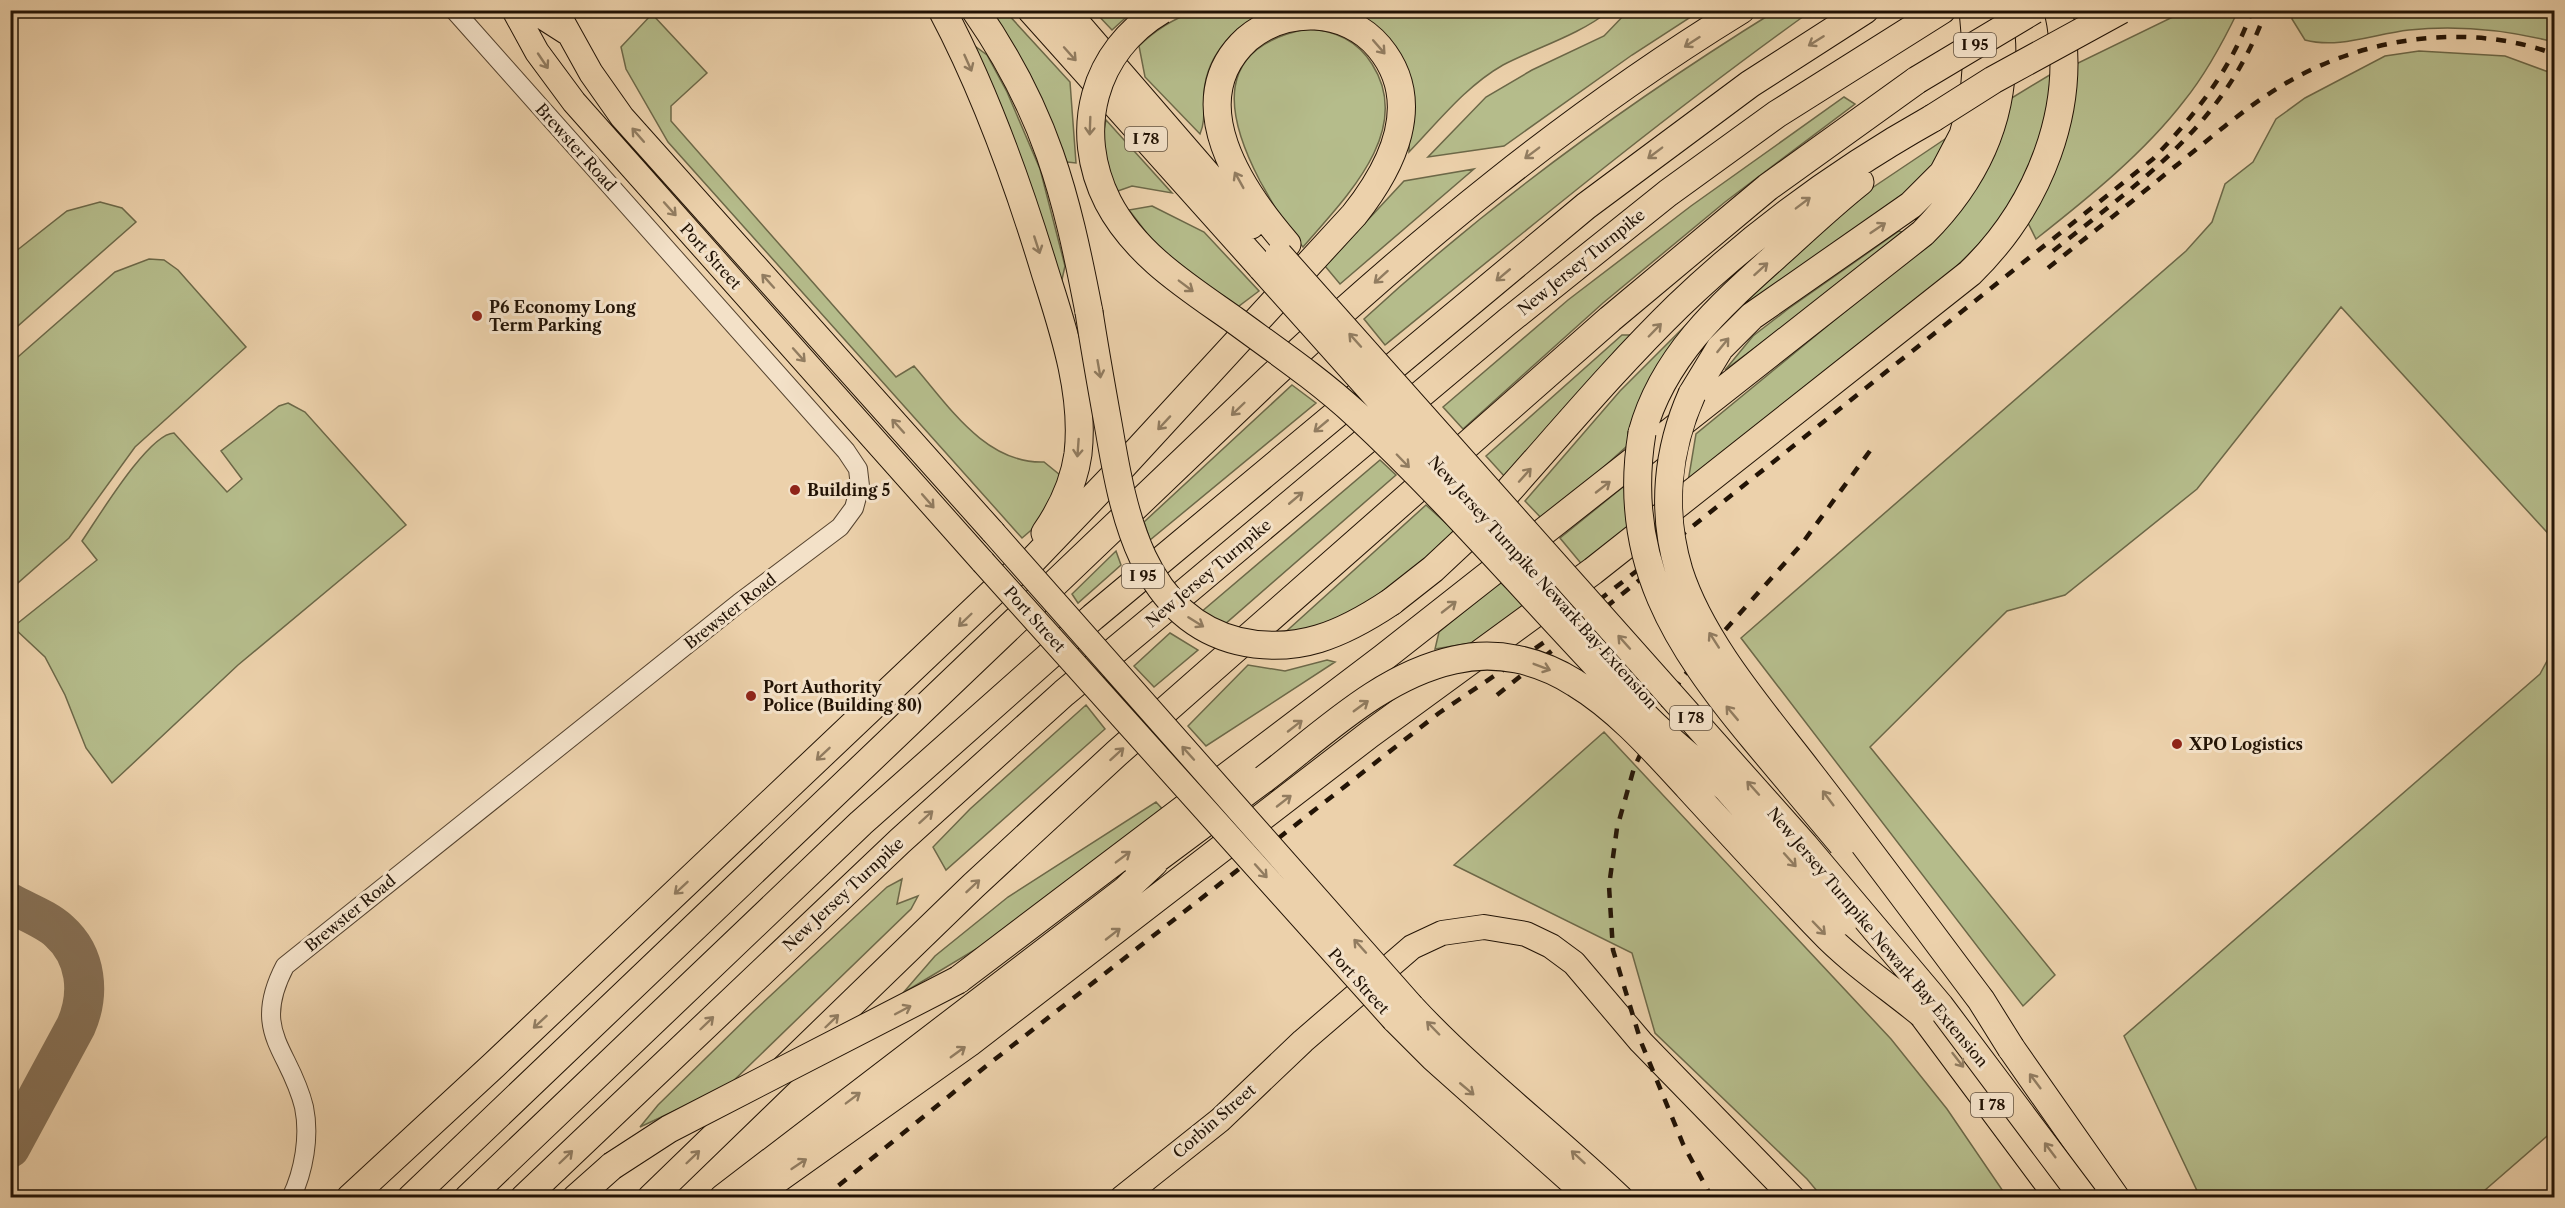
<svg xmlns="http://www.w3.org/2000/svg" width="2565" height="1208" font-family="'Libre Caslon Text',serif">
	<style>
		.green { fill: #b5bc8b; stroke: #6c6848; stroke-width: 1.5 }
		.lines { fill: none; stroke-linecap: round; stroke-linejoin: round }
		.taxiway { stroke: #877258; stroke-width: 40 }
		.minor-casing { stroke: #54422e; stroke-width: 20 }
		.major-casing { stroke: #221305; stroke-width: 26 }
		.highway-casing { stroke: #221305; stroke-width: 29 }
		.minor { stroke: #f3e1c8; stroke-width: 18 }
		.major { stroke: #ecd1ab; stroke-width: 24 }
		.highway { stroke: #ecd1ab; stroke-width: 27 }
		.rail { stroke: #221305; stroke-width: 4.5; stroke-dasharray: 10 10; stroke-linecap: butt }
		.major-bridge-casing { stroke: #221305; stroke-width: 26; stroke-linecap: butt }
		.highway-bridge-casing { stroke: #221305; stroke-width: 29; stroke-linecap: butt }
		.major-bridge { stroke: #ecd1ab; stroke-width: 24 }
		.highway-bridge { stroke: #ecd1ab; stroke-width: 27 }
		.oneway { stroke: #917c60 }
		.poi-dot { fill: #8f2418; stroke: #f3e1c8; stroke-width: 2 }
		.labels { text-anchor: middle; stroke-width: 6; stroke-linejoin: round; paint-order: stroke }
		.shield { fill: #f3e1c8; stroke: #615140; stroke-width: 1.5 }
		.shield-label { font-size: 15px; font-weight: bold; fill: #221305 }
		.street-label { font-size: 16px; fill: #221305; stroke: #f3e1c8 }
		.poi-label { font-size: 16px; font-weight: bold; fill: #221305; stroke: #f3e1c8; text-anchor: start }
	</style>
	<rect width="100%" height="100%" fill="#ecd1ab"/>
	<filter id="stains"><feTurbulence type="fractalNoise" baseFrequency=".00333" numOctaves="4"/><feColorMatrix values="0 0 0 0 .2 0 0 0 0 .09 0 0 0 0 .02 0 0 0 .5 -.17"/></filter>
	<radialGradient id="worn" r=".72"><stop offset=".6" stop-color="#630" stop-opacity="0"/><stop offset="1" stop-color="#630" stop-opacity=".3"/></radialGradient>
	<path class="green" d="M1777,10L1811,11C1664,116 1525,231 1385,345L1364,319C1491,202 1630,101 1777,10Z
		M990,11H1005L1070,82L1076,163L1067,162L1031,77Z
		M1094,11H1133L1112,30Z
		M1195,11H1272C1237,21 1207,54 1204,92C1203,106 1206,120 1200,134L1145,77L1139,46C1156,29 1173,19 1195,11Z
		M1335,11H1609C1579,35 1538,47 1503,65C1466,86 1438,122 1409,152L1410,89Z
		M1628,11H1700L1632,55L1504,146L1428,157L1486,97L1532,70L1604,36Z
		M2185,11H2238C2223,42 2206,74 2184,101C2144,153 2088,198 2036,239L2027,221L2076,64Z
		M2293,11H2554V42C2507,30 2457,25 2409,30C2374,34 2339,49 2305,40L2292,19Z
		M652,14L707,73L671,106V121L896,377L914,366C948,405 985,464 1044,462L1060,475L1043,520L1022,538L668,142L626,69L621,47Z
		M1307,29C1334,30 1357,40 1372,64C1415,131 1344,199 1303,247C1285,227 1273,204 1260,181C1225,114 1213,47 1307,29Z
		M968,41L987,55L1007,92L1040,169L1065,266L1059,293Z
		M2419,51L2505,56L2554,74V540L2341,307L2197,489L2065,595L2007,611L1870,747L2055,975L2023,1006L1741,638L2186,251L2212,222L2225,184L2253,162L2276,119L2305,98L2385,56Z
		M2053,73L2048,116L2025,179L1994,229L1944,279L1688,482L1696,434L1939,234C1976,190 1997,156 2010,99Z
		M1844,97L1855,104L1725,202L1603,303L1463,429L1443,407L1568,300L1691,206Z
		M1106,120L1172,193L1132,186L1115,192L1102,140Z
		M1954,133L1928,178L1736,313L1752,293L1872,188Z
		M1474,169L1340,284L1325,266L1404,181Z
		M100,202L122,208L136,222L11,332V255L67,211Z
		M1152,206L1204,232L1259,291L1235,309L1165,257L1129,210Z
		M1899,231L1907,234L1725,370L1753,336L1788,309Z
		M149,259L164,260L178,270L246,347L135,447L69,538L11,589V363L115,272Z
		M1715,296L1627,446L1544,521L1525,501L1620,391Z
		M1622,335H1632L1505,477L1486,456Z
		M1292,385L1316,403L1150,540L1144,522Z
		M288,403L305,412L406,525L238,665L112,783L86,748L65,695L45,657L13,627L97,560L82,541C98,518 148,434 174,433L227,492L242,479L221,451L279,406Z
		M1380,460L1396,475L1225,624L1200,613Z
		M1628,483L1630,531L1584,567L1560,538Z
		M1426,505L1459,535L1348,618L1280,637Z
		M1116,551L1121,565L1078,603L1072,594Z
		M1500,582L1527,608L1483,641L1435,649L1439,632Z
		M1170,633L1198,650L1154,687L1134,666Z
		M2554,648V1130L2477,1197H2200L2124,1036L2540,674Z
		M1327,660L1335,662L1206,746L1188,726L1248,665L1285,671Z
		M1086,705L1105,729L946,870L933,847L970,809Z
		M1604,732L1891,1039L1947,1109L2007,1197H1822L1807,1179L1655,1033L1632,953L1454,865Z
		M1156,802L1166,813L1026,919L903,993L935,956L1008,897Z
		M902,879L897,904L918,896L911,909L728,1086L640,1127L658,1105L754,1011L887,887Z"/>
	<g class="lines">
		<path class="taxiway" d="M10,903C26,912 46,919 59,931C87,956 90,994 76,1026L10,1148"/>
		<g class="minor-casing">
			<path id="minor" d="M291,1198C304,1171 310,1136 304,1107C290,1049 250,1033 285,966L739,603L840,527L854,508L860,486L858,469L846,451L454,10"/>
		</g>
		<g class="major-casing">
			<path id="major" d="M514,10L537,52L574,102L983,562
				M537,10L541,16L566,32
				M556,10L591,73L622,117L993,532
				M1412,1006C1476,1075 1553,1133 1621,1198
				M1394,1020L1433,1059L1589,1198
				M1122,1198L1220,1120L1303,1041L1412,947L1442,933L1484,927L1526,934L1551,946L1574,963L1641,1042L1793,1198"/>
		</g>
		<g class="highway-casing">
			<path id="highway" d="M942,10C986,93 1018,183 1045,272C1063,329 1085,393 1078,454C1074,482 1061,510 1045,533
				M975,10C1046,112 1066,193 1089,312
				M1031,10L1262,268
				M1065,10L1251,225
				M1692,394L1720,348L1752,316L1911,205L1943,173L1963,135L1974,95L1977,56L1973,10
				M1642,433C1663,356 1720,306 1778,254C1805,230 1831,205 1860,182
				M1391,602L1433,569L1464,540C1536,463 1602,380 1678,306C1754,233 1842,169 1933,118
				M1139,872L1264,779
				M958,980L1383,658L1923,233C1984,172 2013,98 1998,10
				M1922,1014L2059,1198
				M2011,1048L2116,1198
				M350,1198L494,1065L1007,579L1033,560L1124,465L1354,215C1392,167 1425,102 1379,47C1363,28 1339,17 1315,16C1290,15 1266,23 1247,39C1179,101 1242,192 1287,244
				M411,1198L1269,379C1416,242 1570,115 1741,10
				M468,1198L861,823L1093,617L1586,206L1750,84L1865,10
				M524,1198L900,841L1064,693L1189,589L1507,322L1668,193L1777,114L1942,10
				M576,1198L612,1166
				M651,1198L973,886L1117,753L1610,319L1768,187L1917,80
				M723,1198L1124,891L1154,863
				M751,1198L969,1043L1370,734L1593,571L1970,273C2038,207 2080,107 2058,10"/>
		</g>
		<use href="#minor" class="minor"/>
		<use href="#major" class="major"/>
		<use href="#highway" class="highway"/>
		<path class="rail" d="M2053,251C2143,179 2226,124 2266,10
			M2048,268C2088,236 2128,205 2168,172C2209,140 2249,103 2295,78C2372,36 2472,23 2554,54
			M1497,695L1642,578
			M823,1198L985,1067L1439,713L1546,641L1634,573L2153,159C2195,115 2232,69 2252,10
			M1712,1198L1683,1144L1641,1042L1613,950L1609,886L1617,828L1634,768L1662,708L1683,677L1801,545L1875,444"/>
		<g class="major-bridge-casing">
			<path id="major-bridge" d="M993,532L1412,1006
				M983,562L1394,1020"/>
		</g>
		<g class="highway-bridge-casing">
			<path id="highway-bridge" d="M1162,10C1093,51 1072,131 1108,202C1135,254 1186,286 1233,319C1275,350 1318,379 1357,415C1458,509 1547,616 1644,715C1669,741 1698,763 1725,787
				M1917,80L2034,10
				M1933,118L1993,80L2121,10
				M1279,255L1805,846L1940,1006L2084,1198
				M1262,268L1535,573
				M1089,312C1095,351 1102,390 1109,429C1123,512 1142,617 1238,641C1297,655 1343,634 1391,602
				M1692,394C1667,450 1661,511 1679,571C1702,643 1763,712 1809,772C1867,847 1924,924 1981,1000L2011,1048
				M1642,433C1621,560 1676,645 1754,739C1783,774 1813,809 1842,844
				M1714,774L1844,921
				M1264,779C1322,735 1381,676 1454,660C1496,650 1539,660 1575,683C1618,709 1654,750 1688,787C1732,835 1776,883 1821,930C1849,960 1889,987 1922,1014
				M612,1166L669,1129L958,980"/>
		</g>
		<use href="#major-bridge" class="major-bridge"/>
		<use href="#highway-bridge" class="highway-bridge"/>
	</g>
	<defs><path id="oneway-shaft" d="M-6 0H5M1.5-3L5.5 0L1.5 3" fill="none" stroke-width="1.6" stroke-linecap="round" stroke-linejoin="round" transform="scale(1.5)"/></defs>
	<g class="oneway">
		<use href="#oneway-shaft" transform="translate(1816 41) rotate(148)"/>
		<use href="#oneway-shaft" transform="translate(1692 42) rotate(147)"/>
		<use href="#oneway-shaft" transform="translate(1379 47) rotate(49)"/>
		<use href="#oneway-shaft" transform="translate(1070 54) rotate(48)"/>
		<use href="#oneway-shaft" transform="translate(543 61) rotate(56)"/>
		<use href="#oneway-shaft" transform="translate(968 63) rotate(66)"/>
		<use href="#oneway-shaft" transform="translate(1090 126) rotate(92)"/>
		<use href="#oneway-shaft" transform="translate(638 135) rotate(-131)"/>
		<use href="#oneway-shaft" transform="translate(1532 153) rotate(143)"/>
		<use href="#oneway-shaft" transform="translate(1655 153) rotate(143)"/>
		<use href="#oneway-shaft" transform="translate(1239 180) rotate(-119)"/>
		<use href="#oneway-shaft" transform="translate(1803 203) rotate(-37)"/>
		<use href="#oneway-shaft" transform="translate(670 209) rotate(48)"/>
		<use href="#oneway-shaft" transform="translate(1878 228) rotate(-34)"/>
		<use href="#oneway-shaft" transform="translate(1037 245) rotate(72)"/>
		<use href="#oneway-shaft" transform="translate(1761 269) rotate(-42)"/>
		<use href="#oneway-shaft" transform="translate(1503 275) rotate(140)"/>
		<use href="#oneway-shaft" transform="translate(1381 277) rotate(138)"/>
		<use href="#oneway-shaft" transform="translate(768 281) rotate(-132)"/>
		<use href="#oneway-shaft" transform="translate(1186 286) rotate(37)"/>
		<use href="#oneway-shaft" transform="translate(1655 330) rotate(-46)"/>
		<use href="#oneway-shaft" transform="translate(1355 340) rotate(-132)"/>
		<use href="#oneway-shaft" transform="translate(1723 345) rotate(-51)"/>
		<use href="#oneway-shaft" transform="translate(799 355) rotate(48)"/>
		<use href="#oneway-shaft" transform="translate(1099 369) rotate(80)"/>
		<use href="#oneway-shaft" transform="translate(1238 409) rotate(136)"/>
		<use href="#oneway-shaft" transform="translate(1164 423) rotate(133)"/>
		<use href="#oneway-shaft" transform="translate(898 426) rotate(-132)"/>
		<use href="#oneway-shaft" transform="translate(1321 426) rotate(140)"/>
		<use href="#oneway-shaft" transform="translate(1078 448) rotate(94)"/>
		<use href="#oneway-shaft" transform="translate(1403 461) rotate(46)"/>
		<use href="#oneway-shaft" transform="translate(1525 475) rotate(-48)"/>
		<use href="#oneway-shaft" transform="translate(1603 487) rotate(-38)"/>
		<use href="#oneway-shaft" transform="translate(1296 498) rotate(-40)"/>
		<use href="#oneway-shaft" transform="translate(928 501) rotate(49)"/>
		<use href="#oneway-shaft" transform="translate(1449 607) rotate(-38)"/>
		<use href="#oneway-shaft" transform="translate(965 620) rotate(136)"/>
		<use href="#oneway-shaft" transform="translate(1196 622) rotate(32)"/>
		<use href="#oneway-shaft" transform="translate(1714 640) rotate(-123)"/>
		<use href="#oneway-shaft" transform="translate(1624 642) rotate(-132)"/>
		<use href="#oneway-shaft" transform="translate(1542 667) rotate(21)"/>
		<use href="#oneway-shaft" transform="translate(1361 706) rotate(-36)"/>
		<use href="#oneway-shaft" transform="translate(1732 713) rotate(-130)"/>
		<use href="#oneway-shaft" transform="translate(1295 726) rotate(-38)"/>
		<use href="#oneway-shaft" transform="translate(1188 753) rotate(-132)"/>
		<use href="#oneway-shaft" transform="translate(823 754) rotate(137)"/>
		<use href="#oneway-shaft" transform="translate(1117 754) rotate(-42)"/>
		<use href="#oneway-shaft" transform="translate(1753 788) rotate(-132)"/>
		<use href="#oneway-shaft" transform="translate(1828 798) rotate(-127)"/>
		<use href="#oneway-shaft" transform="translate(1284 801) rotate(-38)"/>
		<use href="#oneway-shaft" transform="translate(926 817) rotate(-42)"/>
		<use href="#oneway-shaft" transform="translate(1123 857) rotate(-37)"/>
		<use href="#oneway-shaft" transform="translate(1790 860) rotate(48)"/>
		<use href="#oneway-shaft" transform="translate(1261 871) rotate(48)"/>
		<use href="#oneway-shaft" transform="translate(973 886) rotate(-43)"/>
		<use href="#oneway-shaft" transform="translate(681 888) rotate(137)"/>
		<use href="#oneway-shaft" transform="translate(1819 928) rotate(46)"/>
		<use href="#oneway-shaft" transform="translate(1113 934) rotate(-38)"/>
		<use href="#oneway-shaft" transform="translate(1360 946) rotate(-132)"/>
		<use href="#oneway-shaft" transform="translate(903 1010) rotate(-28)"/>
		<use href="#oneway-shaft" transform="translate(832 1021) rotate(-44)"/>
		<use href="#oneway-shaft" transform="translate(540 1022) rotate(137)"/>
		<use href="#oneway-shaft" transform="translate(707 1023) rotate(-44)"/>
		<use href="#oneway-shaft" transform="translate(1433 1028) rotate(-134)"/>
		<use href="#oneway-shaft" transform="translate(958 1052) rotate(-36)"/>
		<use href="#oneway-shaft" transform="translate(1958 1060) rotate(52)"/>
		<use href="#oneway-shaft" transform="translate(2035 1081) rotate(-127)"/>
		<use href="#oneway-shaft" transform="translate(1467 1089) rotate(40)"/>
		<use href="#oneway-shaft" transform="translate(853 1098) rotate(-37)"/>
		<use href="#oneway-shaft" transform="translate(2050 1150) rotate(-127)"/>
		<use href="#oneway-shaft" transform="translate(566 1157) rotate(-44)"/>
		<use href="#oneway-shaft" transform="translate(693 1157) rotate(-44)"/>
		<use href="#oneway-shaft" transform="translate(1578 1157) rotate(-137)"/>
		<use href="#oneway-shaft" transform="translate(799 1164) rotate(-34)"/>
	</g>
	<g class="poi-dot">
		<circle cx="477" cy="316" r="6"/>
		<circle cx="795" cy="490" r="6"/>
		<circle cx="751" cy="696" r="6"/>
		<circle cx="2177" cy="744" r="6"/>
	</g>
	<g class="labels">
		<g class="shield">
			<rect x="1954" y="33" width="42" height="24" rx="4.5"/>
			<rect x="1125" y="127" width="42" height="24" rx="4.5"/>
			<rect x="1122" y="564" width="42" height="24" rx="4.5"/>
			<rect x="1670" y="706" width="42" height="24" rx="4.5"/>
			<rect x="1971" y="1093" width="42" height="24" rx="4.5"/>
		</g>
		<g class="shield-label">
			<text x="1975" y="50">I 95</text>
			<text x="1146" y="144">I 78</text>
			<text x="1143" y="581">I 95</text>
			<text x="1691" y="723">I 78</text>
			<text x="1992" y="1110">I 78</text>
		</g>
		<g class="street-label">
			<text transform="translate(576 147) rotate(48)" y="6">Brewster Road</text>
			<text transform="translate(711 256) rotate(48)" y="6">Port Street</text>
			<text transform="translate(1581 262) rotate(-39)" y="6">New Jersey Turnpike</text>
			<text transform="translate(1208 573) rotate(-40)" y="6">New Jersey Turnpike</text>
			<text transform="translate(1543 582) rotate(48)" y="6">New Jersey Turnpike Newark Bay Extension</text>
			<text transform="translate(730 611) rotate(-38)" y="6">Brewster Road</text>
			<text transform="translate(1035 619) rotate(48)" y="6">Port Street</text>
			<text transform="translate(843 894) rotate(-43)" y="6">New Jersey Turnpike</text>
			<text transform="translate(350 913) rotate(-39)" y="6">Brewster Road</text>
			<text transform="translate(1878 937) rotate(50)" y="6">New Jersey Turnpike Newark Bay Extension</text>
			<text transform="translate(1359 981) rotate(48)" y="6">Port Street</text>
			<text transform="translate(1214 1121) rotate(-41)" y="6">Corbin Street</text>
		</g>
		<g class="poi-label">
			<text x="489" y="313">P6 Economy Long<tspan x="489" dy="18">Term Parking</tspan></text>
			<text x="807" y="496">Building 5</text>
			<text x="763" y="693">Port Authority<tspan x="763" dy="18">Police (Building 80)</tspan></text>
			<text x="2189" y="750">XPO Logistics</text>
		</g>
	</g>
	<rect width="2565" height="1208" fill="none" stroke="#ecd1ab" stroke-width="36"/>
	<rect x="12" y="12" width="2541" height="1184" fill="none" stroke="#221305" stroke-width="3"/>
	<rect x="18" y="18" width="2529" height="1172" fill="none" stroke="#221305" stroke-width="1.5"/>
	<rect width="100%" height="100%" filter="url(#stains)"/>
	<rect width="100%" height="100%" fill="url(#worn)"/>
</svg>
